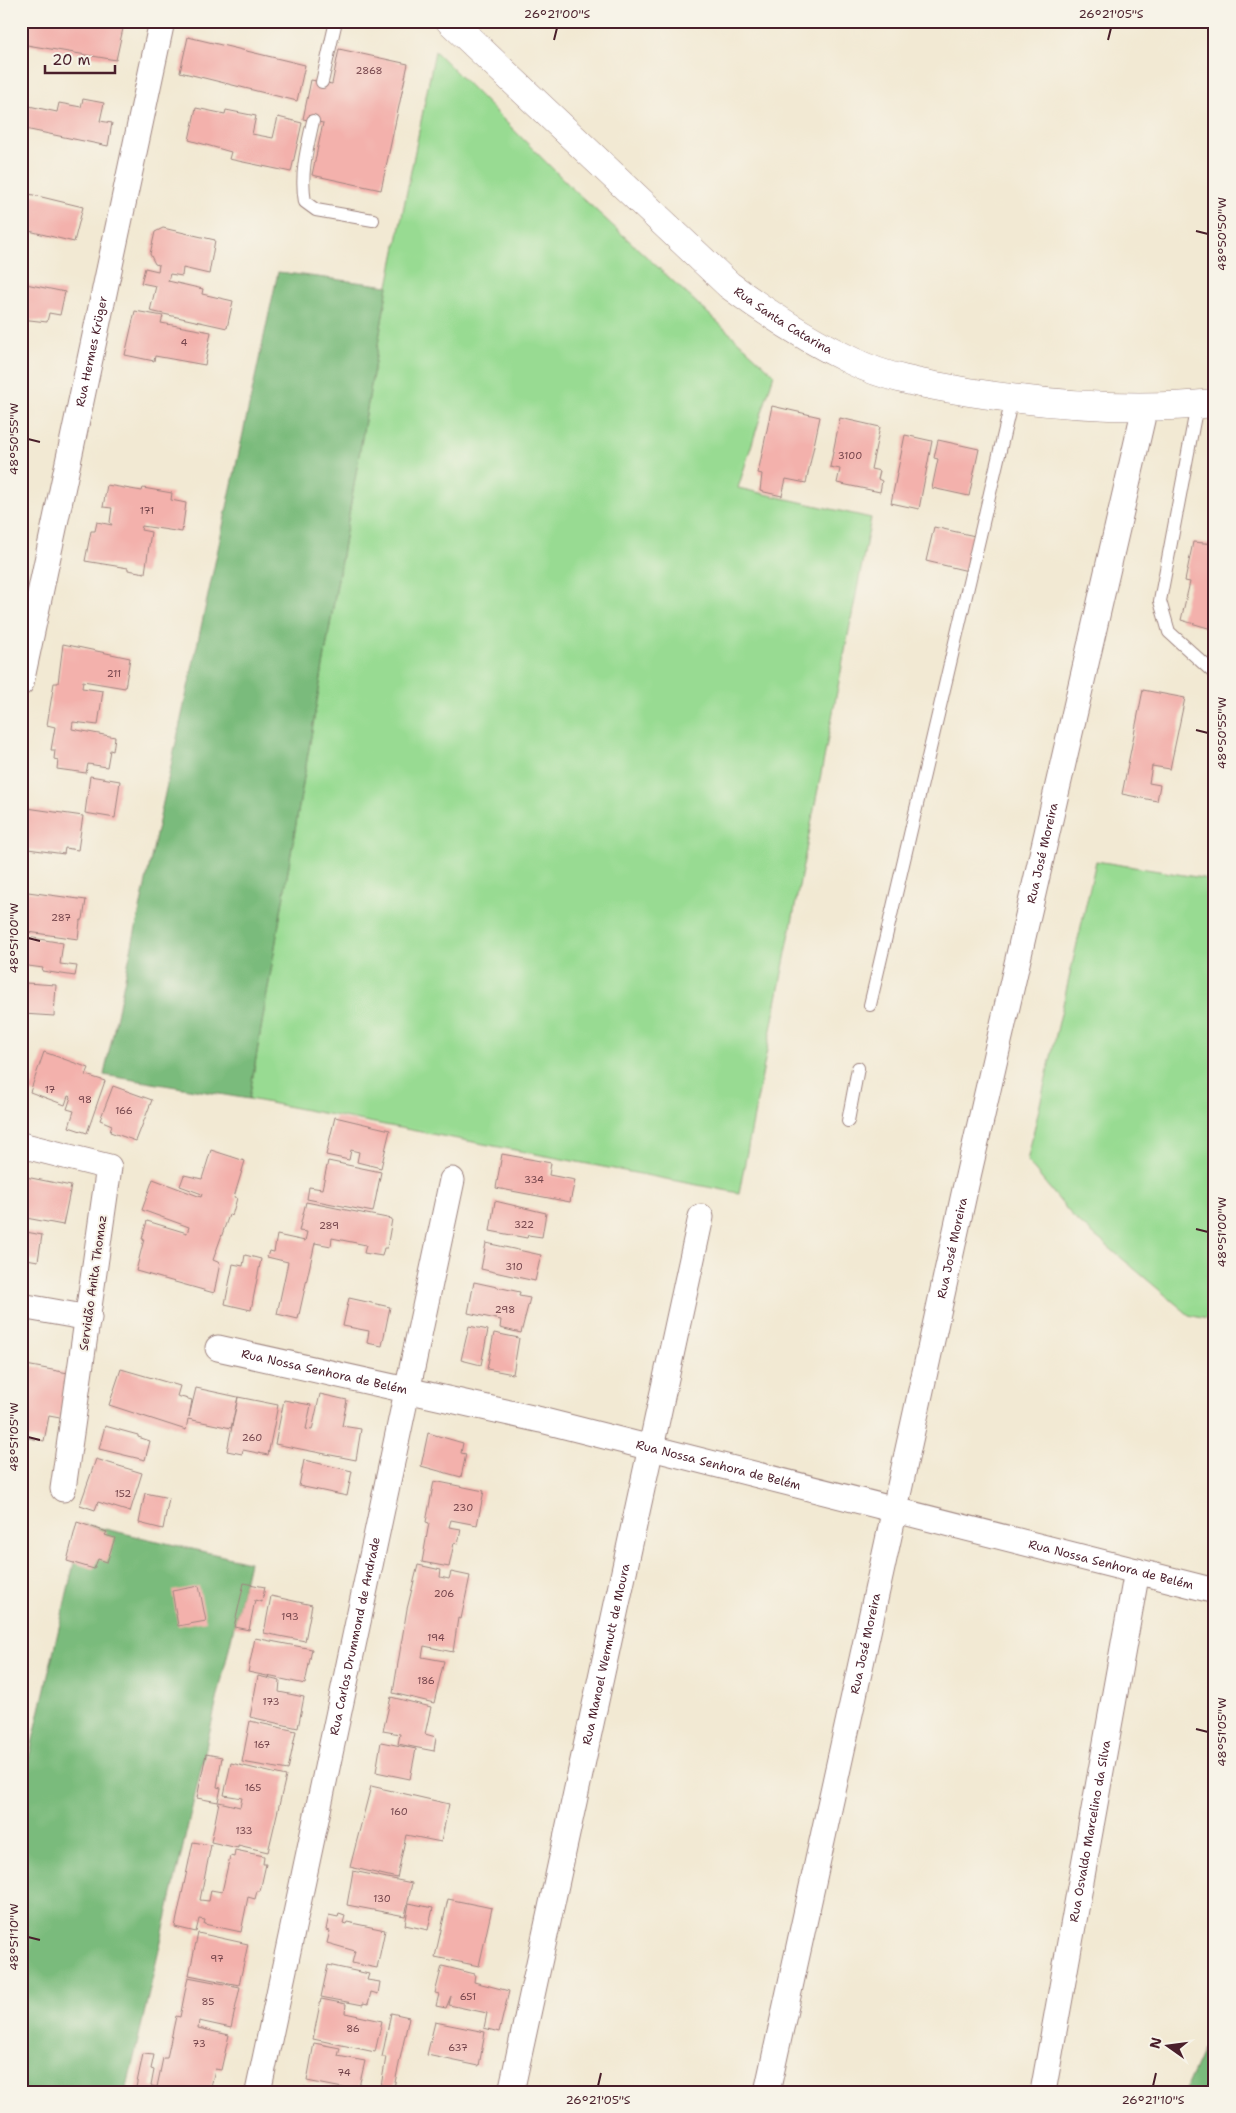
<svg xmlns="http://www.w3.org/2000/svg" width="1236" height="2113" font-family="'Shantell Sans',sans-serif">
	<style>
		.green { fill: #98db92; stroke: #717d5e }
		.forest { fill: #7abb7c; stroke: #626d54 }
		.building { fill: #f3b1ac }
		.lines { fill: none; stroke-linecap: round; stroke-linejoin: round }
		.lane-casing { stroke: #9e847f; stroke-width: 14 }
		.street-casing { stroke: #9e847f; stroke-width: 27 }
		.primary-casing { stroke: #9e847f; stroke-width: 29 }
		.lane { stroke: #fff; stroke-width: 12 }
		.street { stroke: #fff; stroke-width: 25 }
		.primary { stroke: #fff; stroke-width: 28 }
		.ticks { fill: none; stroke: #4a1f2b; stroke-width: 2 }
		.labels { text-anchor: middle; stroke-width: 4; stroke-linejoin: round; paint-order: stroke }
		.number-label { font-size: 10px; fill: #74444b }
		.street-label { font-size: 12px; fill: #4a1f2b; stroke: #f7f3e8 }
		.neatline { fill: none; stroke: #4a1f2b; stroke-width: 2 }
		.ticks-label { font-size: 12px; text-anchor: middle; fill: #4a1f2b }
	</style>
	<rect width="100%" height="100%" fill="#f7f3e8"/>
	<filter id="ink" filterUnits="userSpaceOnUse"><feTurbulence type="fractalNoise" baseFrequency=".02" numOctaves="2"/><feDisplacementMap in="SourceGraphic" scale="10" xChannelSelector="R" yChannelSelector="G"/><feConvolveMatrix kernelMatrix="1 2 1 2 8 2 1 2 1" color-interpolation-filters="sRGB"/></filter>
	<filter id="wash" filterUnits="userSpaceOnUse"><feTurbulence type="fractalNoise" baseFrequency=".0096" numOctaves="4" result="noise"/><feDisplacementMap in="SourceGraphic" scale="20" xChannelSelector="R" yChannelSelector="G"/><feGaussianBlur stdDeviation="1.12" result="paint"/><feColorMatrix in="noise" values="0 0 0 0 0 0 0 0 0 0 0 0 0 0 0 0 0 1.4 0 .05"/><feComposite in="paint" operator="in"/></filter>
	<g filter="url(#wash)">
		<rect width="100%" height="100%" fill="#f2e9d3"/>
		<path class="green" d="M435,51L575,191L774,374L738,488L871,518L739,1193L249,1099L388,286Z
			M1096,861L1215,880V1321L1189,1315L1074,1218L1027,1161Z"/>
		<path class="forest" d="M278,272L388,286L249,1099L104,1075Z
			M83,1524L249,1562L126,2092H21V1792Z
			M1215,1979V2092H1184L1208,2038Z"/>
		<g id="blocks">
			<path class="building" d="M21,21H111L124,24L116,60L21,44Z
				M188,37L305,65L297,101L180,72Z
				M339,49L408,64L381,190L312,175L323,123L303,119L311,80L332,84Z
				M83,99L104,103L100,121L112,123L108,146L25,129L29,106L57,112L59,103L81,107Z
				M196,108L225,114L226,110L256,116L252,134L273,138L278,117L302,123L291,172L229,159L231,152L189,140Z
				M21,192L83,207L74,242L21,229Z
				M163,228L215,240L209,274L183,268L182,276L170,274L168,281L203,289L202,294L233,301L227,328L150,311L156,286L141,283L145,268L158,271L159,265L155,264L150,254L155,232Z
				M21,256L28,258L24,275L21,274Z
				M21,283L65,292L60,315L49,313L47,322L21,319Z
				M135,311L163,316L161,323L211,332L205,365L155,356L154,361L125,355Z
				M772,406L820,417L806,483L786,479L782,496L760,491L762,474L758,473Z
				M840,418L880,427L871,469L880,471L878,479L882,481L880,492L837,483L840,469L830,467Z
				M905,435L932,441L919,509L891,503Z
				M938,440L979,449L969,496L932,488L938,459L934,458Z
				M107,485L142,491L143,488L172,493L171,500L186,503L182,532L142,526L141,530L151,532L145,573L128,570V568L85,561L91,531H95L97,522L112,525L110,522L112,508L103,507Z
				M934,527L975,536L968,571L926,561Z
				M1193,542L1215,544V630L1181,620L1190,582L1185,581Z
				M63,644L130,658L125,688L83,681L82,688L103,691L98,725L73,722L72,729L115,737L113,751L110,750L107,767L88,764L86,773L57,769L58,760L54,759L55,750H51L55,727L47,725L54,683H58Z
				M1143,690L1185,698L1170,769L1152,766L1149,783L1160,785L1157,801L1122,794Z
				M90,776L120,781L115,818L85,813Z
				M27,808L83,816L78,850L65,848L64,854L21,848Z
				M21,891L86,900L83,919L80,921L78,939L21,931Z
				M21,936L63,943L60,964L77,966L75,976L42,971L43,968L21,965Z
				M26,983L56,985L54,1016L23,1014Z
				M44,1052L89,1068L86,1075L105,1081L87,1133L69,1127L74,1111L67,1109L71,1097L68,1096L65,1105L30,1092Z
				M113,1086L152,1100L136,1141L110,1132L112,1125L100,1120Z
				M335,1117L390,1130L381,1168L357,1162L359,1152L351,1150L349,1160L326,1155Z
				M211,1150L245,1161L234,1197L237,1198L232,1216L229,1215L213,1260L220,1263L214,1293L136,1271L144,1239H142L147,1221L187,1233L189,1227L142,1210L153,1179L201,1197L202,1194L180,1186L184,1175L202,1179Z
				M502,1154L551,1163L549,1175L575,1180L570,1202L496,1188Z
				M328,1161L381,1172L373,1212L307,1199L309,1187L322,1189Z
				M21,1176L71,1186L63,1225L21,1217Z
				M495,1201L546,1213L542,1237L528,1235L527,1238L490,1231Z
				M306,1202L392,1219L387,1248H384L382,1256L364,1253L366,1245L332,1238L331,1246L315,1243L298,1319L277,1314L288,1262L267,1257L269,1251L274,1252L277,1235L305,1241L307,1232L299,1231Z
				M21,1231L42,1235L38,1261L21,1258Z
				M486,1243L541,1255L535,1281L481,1269Z
				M245,1255L261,1259L251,1310L225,1304L233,1264L243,1266Z
				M474,1282L520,1292L519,1296L530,1298L521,1333L500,1328L501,1320L468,1313Z
				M349,1298L390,1307L382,1346L367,1343L369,1331L343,1326Z
				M469,1326L488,1330L481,1365L461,1360Z
				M494,1333L519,1338L513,1374L487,1369Z
				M21,1364L68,1373L60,1418L49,1416L44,1441L24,1437L26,1429H21Z
				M121,1369L180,1386L177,1396L192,1400L189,1417L196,1388L238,1397L231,1428L188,1419L186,1430L109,1405Z
				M320,1394L347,1400L342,1426L361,1429L356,1460L275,1444L284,1400L311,1405L306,1429L312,1430Z
				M238,1397L278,1405L268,1455L243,1450L242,1454L227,1451Z
				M105,1426L138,1435V1437L150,1441L145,1460L99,1449Z
				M428,1433L463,1443L461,1453L466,1454L461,1477L421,1466Z
				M96,1459L142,1473L130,1512L98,1502L95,1510L80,1505Z
				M304,1460L352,1471L347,1496L299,1486Z
				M434,1481L484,1491L477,1525L451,1520L449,1527L461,1529L458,1544L454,1543L449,1567L422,1562L429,1523L426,1522Z
				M145,1493L169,1498L163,1529L139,1523Z
				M77,1522L107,1532L105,1535L115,1538L107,1562L98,1559L94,1569L67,1561Z
				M418,1565L441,1570L440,1577L449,1579L451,1572L470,1576L461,1619L458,1618L453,1652L424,1646L422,1657L444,1661L434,1703L393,1693L407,1609Z
				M244,1583L265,1587L262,1602L255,1600L249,1630L234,1627Z
				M199,1586L206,1621L178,1626L172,1591Z
				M271,1596L312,1605L305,1641L264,1633Z
				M255,1638L312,1649L305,1684L248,1672Z
				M258,1676L280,1681L279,1692L304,1697L298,1728L250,1717Z
				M391,1697L431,1707L425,1734L436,1737L434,1751L398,1744L400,1734L383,1731Z
				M250,1721L296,1731L288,1770L242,1762Z
				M381,1742L416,1749L410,1779L376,1772Z
				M206,1754L222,1757L217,1787L221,1788L218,1802L197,1798Z
				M231,1763L286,1776L268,1852L238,1845V1848L211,1842L219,1802L240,1807L242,1798L224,1795Z
				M371,1786L449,1804L441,1842L406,1835L397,1878L350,1867Z
				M193,1842L211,1845L200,1900L209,1901L211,1890L222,1892L230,1856L234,1857L235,1850L264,1856L263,1864H266L260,1891H257L255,1899L248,1897L241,1932L204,1924L205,1920L199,1919L196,1932L175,1927Z
				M353,1871L412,1883L405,1916L347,1905Z
				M448,1899L492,1908L479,1966L435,1957Z
				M409,1903L433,1908L428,1930L405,1925Z
				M339,1914L345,1916L343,1923L346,1924L347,1922L385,1930L377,1968L352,1963L355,1951L327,1943L330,1931L326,1930L329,1915L338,1917Z
				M198,1933L248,1944L239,1985L189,1975Z
				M328,1965L369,1974L367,1980L380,1982L378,1994L371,1992L368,2004L363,2003V2005L321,1997Z
				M442,1966L475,1974L474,1982L509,1991L499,2032L484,2028L487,2013L449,2005L451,1996L446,2008L436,2006L439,1994L435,1993Z
				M188,1977L240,1987L231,2028L199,2021L198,2028L229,2035L221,2070L215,2069L210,2092H135L143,2054L154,2055L151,2069L154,2070L151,2086L157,2087L163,2058H167L176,2016L180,2017Z
				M321,1999L346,2004L345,2013L382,2021L375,2052L313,2039Z
				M391,2013L409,2017L393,2092H380L386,2057H382Z
				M435,2022L485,2032L479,2066L427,2055Z
				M314,2043L340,2048L338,2056L365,2061L358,2091L307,2081Z
				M304,2087L323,2091L322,2092H302Z"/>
		</g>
	</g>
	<g filter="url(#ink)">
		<use href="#blocks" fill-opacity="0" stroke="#9e847f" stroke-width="1"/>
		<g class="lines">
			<g class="lane-casing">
				<path id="lane" d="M322,82L336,21
					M313,121C307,148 300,174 305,202L316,210L373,220
					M1197,405L1160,601L1169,632L1215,674
					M870,1005L1012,399
					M848,1121L858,1068"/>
			</g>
			<g class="street-casing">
				<g id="street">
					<path id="s1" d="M21,683L162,21"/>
					<path d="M21,1145L109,1167L63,1489"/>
					<path d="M21,1306L89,1318"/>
					<path id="s2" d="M218,1348L541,1420L1215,1591"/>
					<path id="s3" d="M258,2092L452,1180"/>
					<path id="s4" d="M511,2092L701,1217"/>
					<path id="s5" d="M767,2092L966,1185L1145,407"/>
					<path id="s6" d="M1043,2092L1137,1571"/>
				</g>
			</g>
			<g class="primary-casing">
				<g id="primary">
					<path id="s7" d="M450,21L729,285C768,314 808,340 852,361C888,379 929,385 969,392C1050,405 1133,411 1215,403"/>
				</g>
			</g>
			<use href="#lane" class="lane"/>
			<use href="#street" class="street"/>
			<use href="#primary" class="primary"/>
		</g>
	</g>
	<path class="ticks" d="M554,40L557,28M1108,40L1111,28M1196,231L1208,234M28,439L40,442M1196,730L1208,733M28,938L40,941M1196,1229L1208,1232M28,1437L40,1440M1196,1729L1208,1732M28,1937L40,1940M598,2086L601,2073M1153,2086L1156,2073"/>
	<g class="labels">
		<g class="number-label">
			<text x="369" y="74">2868</text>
			<text x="184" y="346">4</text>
			<text x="850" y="459">3100</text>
			<text x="147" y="514">171</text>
			<text x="114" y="677">211</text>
			<text x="61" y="921">287</text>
			<text x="50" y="1093">17</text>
			<text x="85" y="1103">98</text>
			<text x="124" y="1114">166</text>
			<text x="534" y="1183">334</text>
			<text x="524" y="1228">322</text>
			<text x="329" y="1229">289</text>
			<text x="514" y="1270">310</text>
			<text x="505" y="1313">298</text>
			<text x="252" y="1441">260</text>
			<text x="123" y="1497">152</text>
			<text x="463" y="1511">230</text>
			<text x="444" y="1597">206</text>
			<text x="290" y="1620">193</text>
			<text x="436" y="1641">194</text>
			<text x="426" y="1684">186</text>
			<text x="271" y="1705">173</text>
			<text x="262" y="1748">167</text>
			<text x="253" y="1791">165</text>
			<text x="399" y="1815">160</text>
			<text x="244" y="1834">133</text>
			<text x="382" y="1902">130</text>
			<text x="217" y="1962">97</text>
			<text x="468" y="2000">651</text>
			<text x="208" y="2005">85</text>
			<text x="353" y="2032">86</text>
			<text x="199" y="2047">73</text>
			<text x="458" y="2051">637</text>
			<text x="344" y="2076">74</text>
		</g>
		<g class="street-label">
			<text dy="4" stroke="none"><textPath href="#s7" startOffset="449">Rua Santa Catarina</textPath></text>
			<text dy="4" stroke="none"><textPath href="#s1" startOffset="339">Rua Hermes Krüger</textPath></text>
			<text dy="4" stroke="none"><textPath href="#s5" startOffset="1269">Rua José Moreira</textPath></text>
			<text dy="4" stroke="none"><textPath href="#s5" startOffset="864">Rua José Moreira</textPath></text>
			<text transform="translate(93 1283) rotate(-82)" y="4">Servidão Anita Thomaz</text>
			<text dy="4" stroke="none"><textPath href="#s2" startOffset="109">Rua Nossa Senhora de Belém</textPath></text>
			<text dy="4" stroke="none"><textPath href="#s2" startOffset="514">Rua Nossa Senhora de Belém</textPath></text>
			<text dy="4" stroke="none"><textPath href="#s2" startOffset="919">Rua Nossa Senhora de Belém</textPath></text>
			<text dy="4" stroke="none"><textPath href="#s3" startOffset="466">Rua Carlos Drummond de Andrade</textPath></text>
			<text dy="4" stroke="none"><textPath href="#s5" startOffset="459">Rua José Moreira</textPath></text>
			<text dy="4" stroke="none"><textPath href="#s4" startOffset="448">Rua Manoel Wermutt de Moura</textPath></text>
			<text dy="4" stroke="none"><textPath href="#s6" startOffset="265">Rua Osvaldo Marcelino da Silva</textPath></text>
		</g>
	</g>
	<rect width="1236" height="2113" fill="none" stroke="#f7f3e8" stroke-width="55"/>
	<g transform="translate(1168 2046) rotate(284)" stroke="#f7f3e8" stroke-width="4" paint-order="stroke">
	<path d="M0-4L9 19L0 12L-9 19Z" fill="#4a1f2b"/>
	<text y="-8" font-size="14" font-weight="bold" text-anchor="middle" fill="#4a1f2b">N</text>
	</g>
	<path d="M45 65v8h70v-8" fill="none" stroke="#4a1f2b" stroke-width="2.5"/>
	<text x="52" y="65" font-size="15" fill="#4a1f2b" stroke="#f7f3e8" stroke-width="4" paint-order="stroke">20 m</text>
	<rect x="28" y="28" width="1180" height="2058" class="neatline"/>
	<g class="ticks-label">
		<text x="557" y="18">26°21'00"S</text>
		<text x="1111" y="18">26°21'05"S</text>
		<text transform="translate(1222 234) rotate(-90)" y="4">48°50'50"W</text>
		<text transform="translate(14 439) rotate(-90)" y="4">48°50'55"W</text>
		<text transform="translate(1222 733) rotate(-90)" y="4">48°50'55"W</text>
		<text transform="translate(14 938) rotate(-90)" y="4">48°51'00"W</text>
		<text transform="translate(1222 1232) rotate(-90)" y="4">48°51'00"W</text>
		<text transform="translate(14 1437) rotate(-90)" y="4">48°51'05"W</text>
		<text transform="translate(1222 1732) rotate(-90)" y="4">48°51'05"W</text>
		<text transform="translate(14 1937) rotate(-90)" y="4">48°51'10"W</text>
		<text x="598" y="2104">26°21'05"S</text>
		<text x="1153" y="2104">26°21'10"S</text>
	</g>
</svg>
